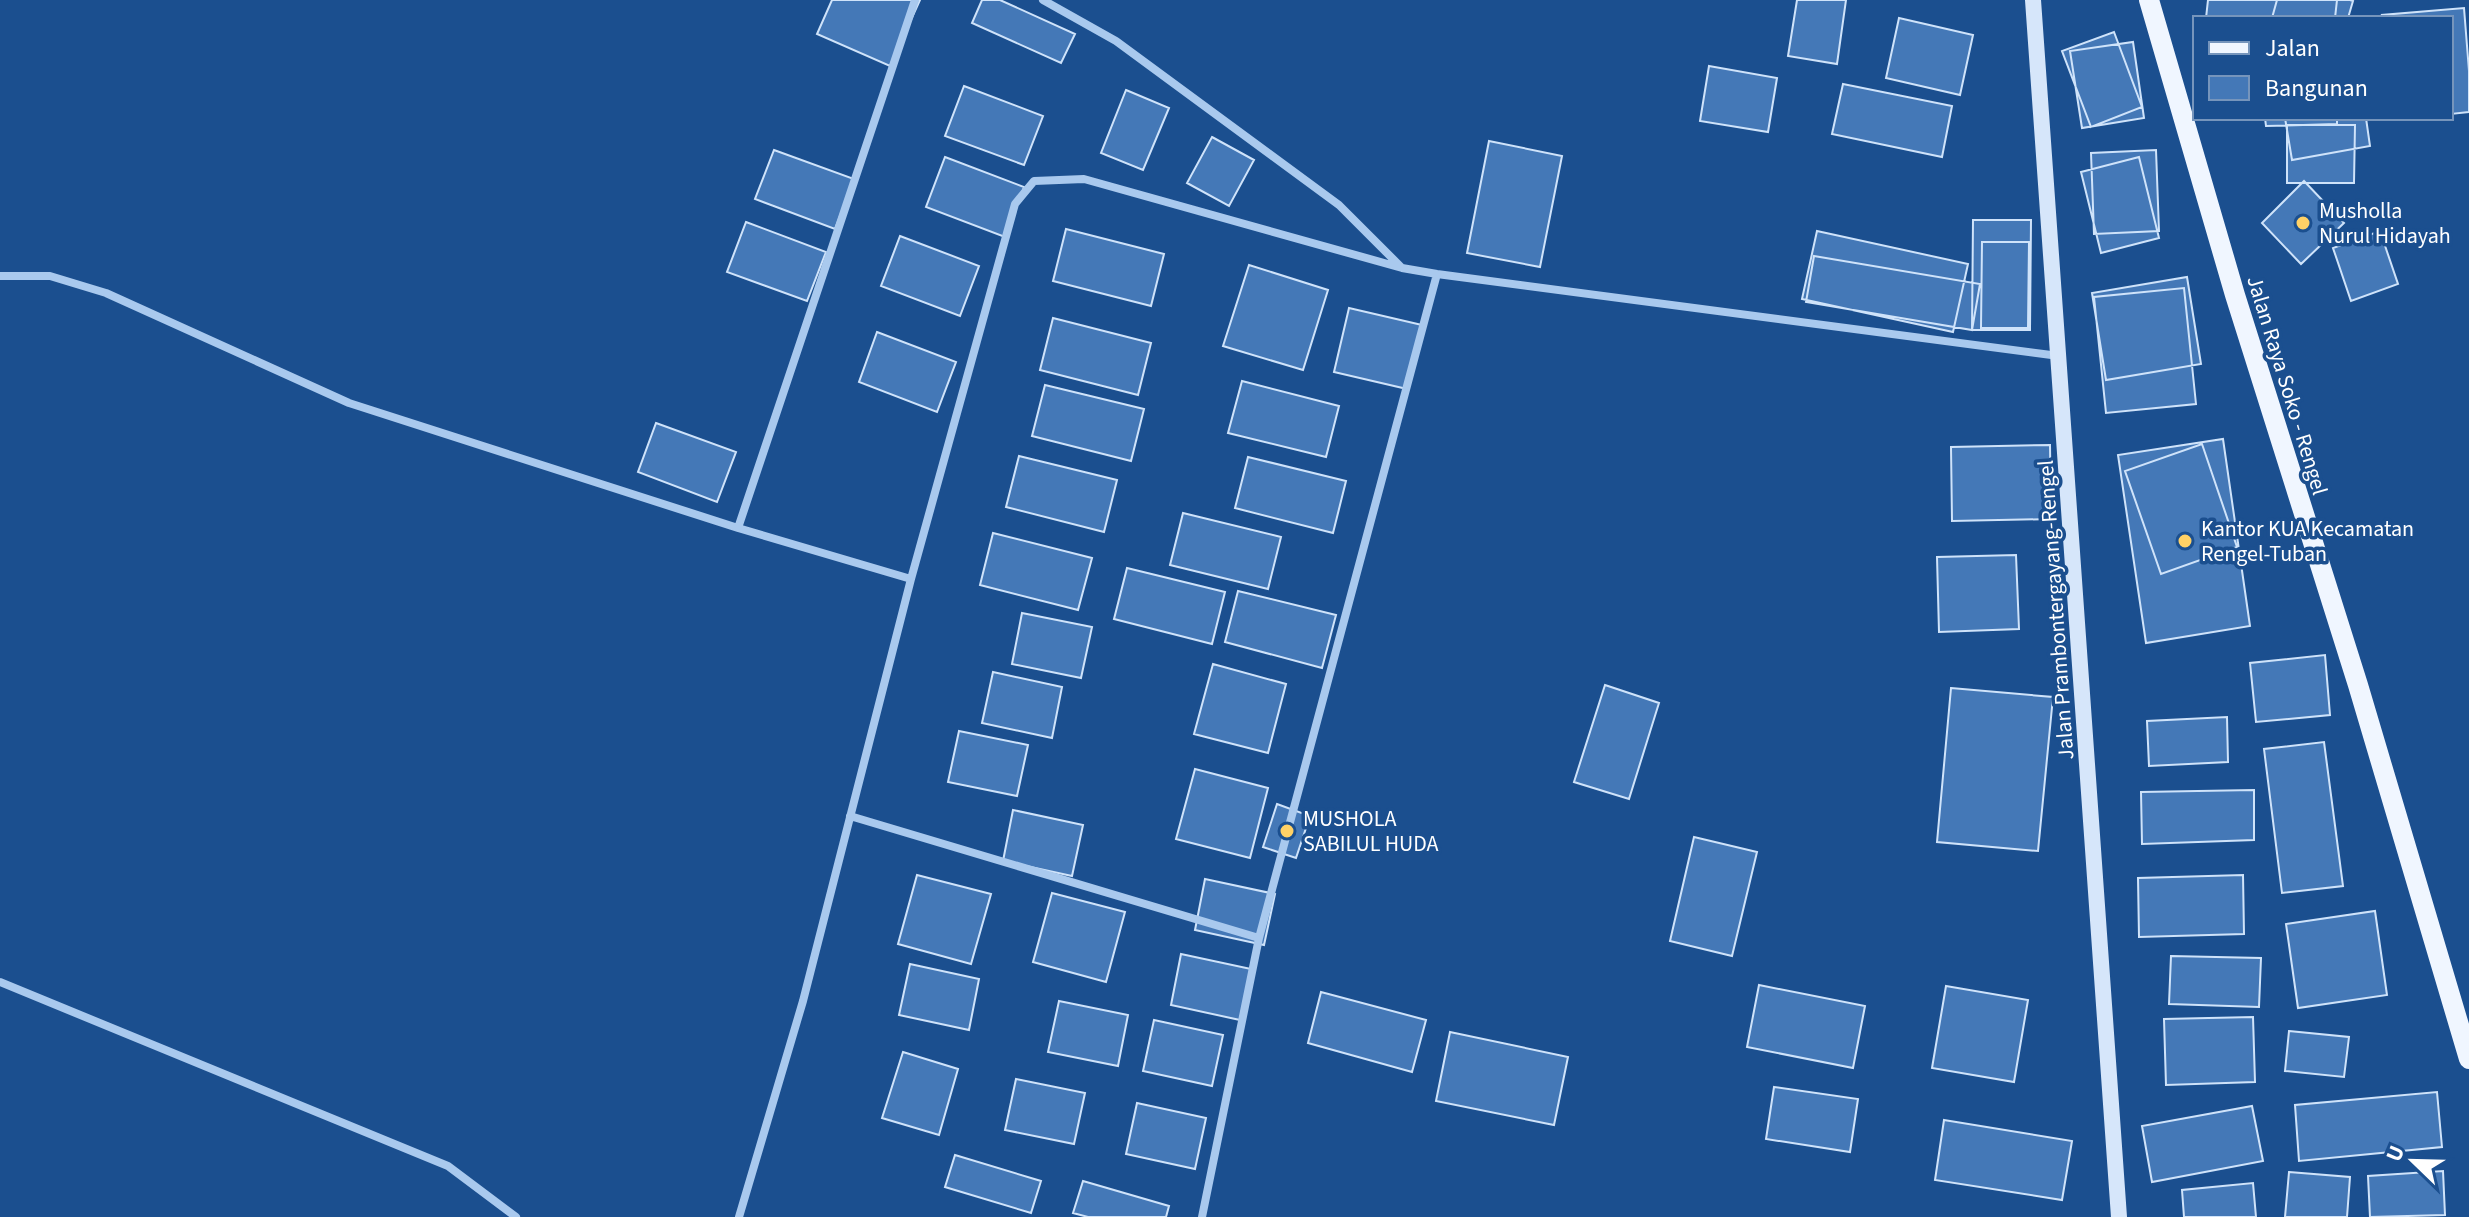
<svg xmlns="http://www.w3.org/2000/svg" width="2469" height="1217" font-family="'Source Sans 3',sans-serif">
	<style>
		.building { fill: #4478b7; stroke: #cfe3fa; stroke-width: 2 }
		.lines { fill: none; stroke-linecap: round; stroke-linejoin: round }
		.street { stroke: #a9c9ee; stroke-width: 8 }
		.secondary { stroke: #d6e6fa; stroke-width: 16 }
		.primary { stroke: #f0f6ff; stroke-width: 20 }
		.poi-dot { fill: #ffd166; stroke: #1b4f8f; stroke-width: 3 }
		.labels { text-anchor: middle; stroke-width: 7; stroke-linejoin: round; paint-order: stroke }
		.poi-label { font-size: 22px; fill: #fff; stroke: #1b4f8f; text-anchor: start }
		.street-label { font-size: 22px; fill: #fff; stroke: #1b4f8f }
	</style>
	<rect width="100%" height="100%" fill="#1b4f8f"/>
	<path class="building" d="M832,0H920L890,66L817,34Z
		M982,0H1000L1075,34L1061,63L972,23Z
		M1797,0H1846L1837,64L1788,56Z
		M2208,0H2337L2335,18H2206Z
		M2277,0H2350L2353,1L2348,18H2272Z
		M2464,8L2469,71V112L2451,114V18H2383L2382,15Z
		M1899,18L1973,35L1960,95L1886,78Z
		M2114,32L2142,107L2091,127L2062,51Z
		M2133,42L2144,118L2082,128L2070,51Z
		M1709,66L1777,78L1768,132L1700,121Z
		M1843,84L1952,106L1942,157L1832,134Z
		M964,86L1043,116L1024,165L945,136Z
		M1126,90L1169,108L1143,170L1101,153Z
		M2265,118H2337V124L2266,126Z
		M2285,118H2366L2370,146L2292,160Z
		M2287,125H2355L2354,183H2287Z
		M1212,137L1254,160L1229,206L1187,183Z
		M1489,141L1562,156L1540,267L1467,253Z
		M774,150L854,179L835,229L755,199Z
		M2156,150L2159,231L2094,234L2091,153Z
		M945,157L1024,187L1005,237L926,207Z
		M2139,157L2159,238L2101,253L2081,172Z
		M2304,181L2344,223L2301,264L2262,223Z
		M1973,220H2031L2030,330H1972Z
		M746,222L826,252L807,301L727,272Z
		M1066,229L1164,254L1151,306L1053,281Z
		M1817,231L1968,264L1953,332L1802,299Z
		M2380,231L2398,284L2351,301L2333,248Z
		M900,236L979,266L960,316L881,286Z
		M1982,242H2029L2028,328H1981Z
		M1814,256L1980,284L1972,330L1806,302Z
		M1249,265L1328,290L1303,370L1223,346Z
		M2187,277L2201,364L2106,380L2092,293Z
		M2184,288L2196,404L2106,413L2094,297Z
		M1349,308L1422,325L1407,389L1334,372Z
		M1053,318L1151,343L1138,395L1040,370Z
		M877,332L956,362L937,412L859,382Z
		M1242,381L1339,406L1326,457L1228,433Z
		M1045,385L1144,409L1131,461L1032,436Z
		M656,423L736,452L717,502L638,472Z
		M2223,439L2250,626L2146,643L2118,455Z
		M2202,444L2237,547L2161,574L2125,471Z
		M2050,445L2051,519L1952,521L1951,447Z
		M1019,456L1117,480L1104,532L1006,507Z
		M1248,457L1346,481L1333,533L1235,508Z
		M1183,513L1281,537L1268,589L1170,565Z
		M993,533L1092,558L1078,610L980,585Z
		M2016,555L2019,629L1939,632L1937,557Z
		M1127,568L1225,592L1212,644L1114,619Z
		M1238,591L1336,615L1322,668L1225,642Z
		M1022,613L1092,627L1081,678L1012,664Z
		M2325,655L2330,715L2256,722L2250,663Z
		M1213,664L1286,684L1268,753L1194,734Z
		M993,672L1062,687L1052,738L982,723Z
		M1605,685L1659,703L1629,799L1574,782Z
		M1951,688L2053,697L2038,851L1937,842Z
		M2227,717L2228,762L2149,766L2147,721Z
		M959,731L1028,745L1017,796L948,782Z
		M2324,742L2343,886L2282,893L2264,749Z
		M1195,769L1268,788L1250,858L1176,839Z
		M2254,790V840L2142,844L2141,792Z
		M1277,804L1310,816L1296,858L1263,847Z
		M1013,810L1083,825L1072,876L1003,861Z
		M1694,837L1757,852L1732,956L1670,941Z
		M917,875L991,894L971,964L898,944Z
		M2243,875L2244,934L2139,937L2138,878Z
		M1205,879L1275,894L1264,945L1195,930Z
		M1052,893L1125,912L1106,982L1033,962Z
		M2375,911L2387,995L2298,1008L2286,924Z
		M1181,954L1251,969L1240,1020L1171,1005Z
		M2171,956L2261,958L2259,1007L2169,1004Z
		M910,964L979,979L969,1030L899,1015Z
		M1759,985L1865,1006L1853,1068L1747,1047Z
		M1946,986L2028,1000L2014,1082L1932,1068Z
		M1321,992L1426,1020L1412,1072L1308,1043Z
		M1059,1001L1128,1015L1118,1066L1048,1052Z
		M2253,1017L2255,1082L2166,1085L2164,1019Z
		M1154,1020L1223,1035L1212,1086L1143,1071Z
		M2289,1031L2349,1037L2344,1077L2285,1071Z
		M1450,1032L1568,1057L1554,1125L1436,1101Z
		M903,1052L958,1069L939,1135L882,1118Z
		M1016,1079L1085,1093L1074,1144L1005,1130Z
		M1774,1087L1858,1099L1850,1152L1766,1139Z
		M2437,1092L2442,1147L2299,1161L2295,1105Z
		M1137,1103L1206,1118L1195,1169L1126,1154Z
		M2252,1106L2263,1161L2152,1182L2142,1126Z
		M1944,1120L2072,1141L2062,1200L1935,1180Z
		M955,1155L1041,1181L1031,1213L945,1187Z
		M2443,1171L2445,1215L2370,1217L2368,1176Z
		M2289,1172L2350,1177L2347,1217H2285Z
		M1083,1181L1169,1206L1166,1217H1088L1073,1213Z
		M2253,1183L2256,1217H2184L2182,1190Z"/>
	<g class="lines">
		<path class="street" d="M1043,0L1116,41L1339,205L1401,267
			M0,276H50L106,293L349,403L738,528L911,579
			M738,528L915,0
			M850,816L1259,938
			M0,982L448,1166L516,1217
			M739,1217L803,1001L911,579L1015,204L1034,181L1084,179L1402,268L1437,274L2059,356
			M1202,1217L1259,938L1437,274"/>
		<path class="secondary" d="M2033,0L2119,1217"/>
		<path class="primary" d="M2149,0L2235,295L2358,685L2469,1059"/>
	</g>
	<g class="poi-dot">
		<circle cx="2303" cy="223" r="8"/>
		<circle cx="2185" cy="541" r="8"/>
		<circle cx="1287" cy="831" r="8"/>
	</g>
	<g class="labels">
		<g class="poi-label">
			<text x="2319" y="218">Musholla<tspan x="2319" dy="25">Nurul Hidayah</tspan></text>
			<text x="2201" y="536">Kantor KUA Kecamatan<tspan x="2201" dy="25">Rengel-Tuban</tspan></text>
			<text x="1303" y="826">MUSHOLA<tspan x="1303" dy="25">SABILUL HUDA</tspan></text>
		</g>
		<g class="street-label">
			<text transform="translate(2288 385) rotate(73)" y="8">Jalan Raya Soko - Rengel</text>
			<text transform="translate(2055 610) rotate(-94)" y="8">Jalan Prambontergayang-Rengel</text>
		</g>
	</g>
	<rect x="2193" y="16" width="260" height="104" fill="#1b4f8f" stroke="#7695bc" stroke-width="2"/>
	<rect x="2209" y="42" width="40" height="12" fill="#f0f6ff" stroke="#7695bc" stroke-width="2"/>
	<text x="2265" y="56" font-size="24" fill="#ffffff">Jalan</text>
	<rect x="2209" y="76" width="40" height="24" fill="#4478b7" stroke="#7695bc" stroke-width="2"/>
	<text x="2265" y="96" font-size="24" fill="#ffffff">Bangunan</text>
	<g transform="translate(2413 1161) rotate(293)" stroke="#1b4f8f" stroke-width="6" paint-order="stroke">
	<path d="M0-6L14 30L0 20L-14 30Z" fill="#ffffff"/>
	<text y="-12" font-size="22" font-weight="bold" text-anchor="middle" fill="#ffffff">U</text>
	</g>
</svg>
